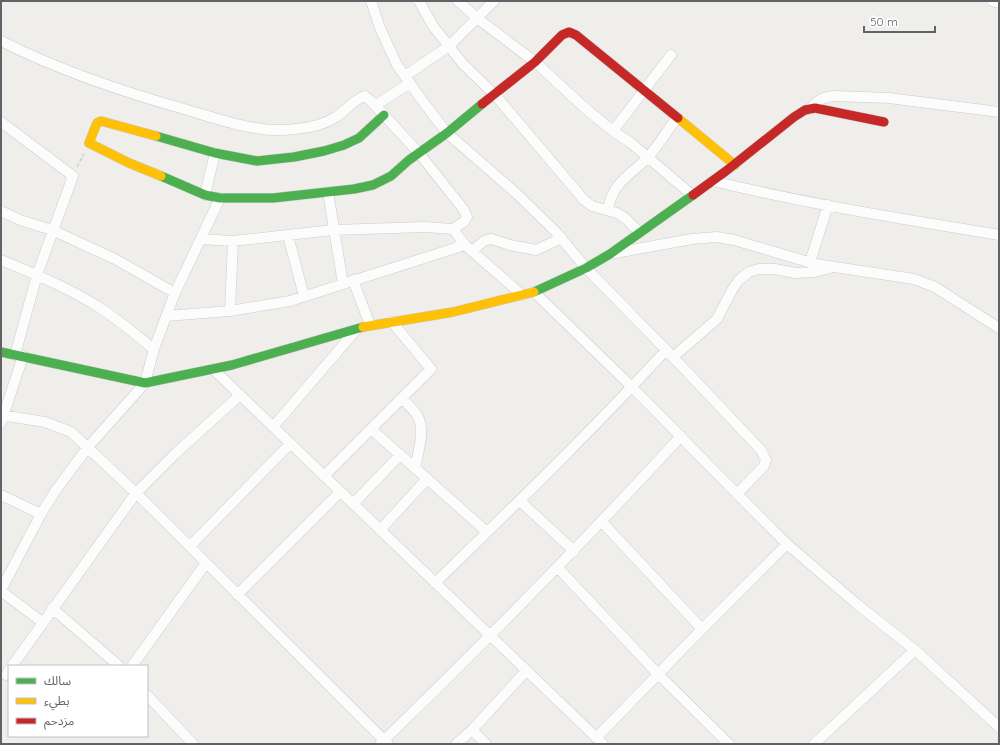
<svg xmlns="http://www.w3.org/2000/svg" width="1000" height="745" font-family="Quicksand,'Noto Sans Arabic',sans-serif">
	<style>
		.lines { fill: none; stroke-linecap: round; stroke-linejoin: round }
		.street-casing { stroke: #cbcccc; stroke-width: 11 }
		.fast-casing { stroke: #cacacb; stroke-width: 10 }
		.slow-casing { stroke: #cacacb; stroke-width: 10 }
		.jam-casing { stroke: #cacacb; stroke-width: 10 }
		.path { stroke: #cacfcc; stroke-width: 1.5; stroke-dasharray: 4 2; stroke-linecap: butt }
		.street { stroke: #fdfcfc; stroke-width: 10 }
		.fast { stroke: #4caf50; stroke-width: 9 }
		.slow { stroke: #ffc107; stroke-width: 9 }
		.jam { stroke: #c62828; stroke-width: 9 }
	</style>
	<rect width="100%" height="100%" fill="#efeeea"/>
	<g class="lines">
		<g class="street-casing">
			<path id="street" d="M371,1L380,28L397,65L421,99L447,133L517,194L555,231L586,268L673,357L761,450L766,460L764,466L737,494
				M419,1L433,26L463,64L495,95L584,200L592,206L617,213L625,218L639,232
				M458,1L477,18L535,62L586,109L613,131L631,143L692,195
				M992,1L999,3
				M1,41C62,72 126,93 191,111C224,121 261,134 295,129C308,128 325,124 336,117C345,111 354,99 365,96L371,101L419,153L464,210L467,217L464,222L453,229L425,227L333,230L233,241L201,239
				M405,76L449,46L494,1
				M376,105L410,83
				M810,109C817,100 823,97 835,96L889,98L999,112
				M1,122L73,176L37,275L15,355
				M613,131L671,55
				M713,181C807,204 904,219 999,235
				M328,192L343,284
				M205,195L215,153
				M608,210C612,181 632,175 649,156C659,144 667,131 677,118
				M1,211L20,220L52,230L115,259L175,293
				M453,229L465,245L522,295
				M288,236L304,296
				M472,251L484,241L491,239L510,245L536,250L562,238
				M615,253L692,239L717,237L734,240L815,264L914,279L935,287L999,328
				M1,260C35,274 69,288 100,308C119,320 136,335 154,349
				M810,262L828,205
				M353,280L370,325
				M534,292L632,387L737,494L787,544L858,605L915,650L999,727
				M230,311L233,241
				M166,316L230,311L290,301L465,245
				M673,357L717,319L732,290L739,280L749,272L759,269H775L795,273L815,272L830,268
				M213,369L603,744
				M402,398C407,404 413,409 417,415C426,430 418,452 415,468
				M1,415L45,422L71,432L136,493L388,744
				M1,423L23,356
				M273,427L356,330
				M371,429L487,532
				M324,476L431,369L392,322
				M1,495L41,514
				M520,501L574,551
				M353,504L400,455
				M601,521L702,629
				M380,530L427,479
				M190,546L290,444
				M558,568L658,674L729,744
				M435,583C513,507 592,431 666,350
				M1,590L41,514L56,490L88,447L145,383L154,349L175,293L220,198
				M1,591L42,622
				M237,595L340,492
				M52,608L119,666
				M12,666L136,493L176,453L240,395
				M132,666L206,563
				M6,675L9,670
				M147,695L193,744
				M472,730L486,744
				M596,738L702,629L787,544
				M380,744C483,644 584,542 681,436
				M456,744L472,730L526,671
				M814,744L915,650"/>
		</g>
		<g class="fast-casing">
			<path id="fast" d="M156,136L215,153L257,161L294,157L324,151L344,145L359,138L384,115
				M161,176L205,195L220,198H273L354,189L373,185L391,176L409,160L447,133L482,104
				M534,292L586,268L610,254L693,195
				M1,352L145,383L232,365L363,327"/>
		</g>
		<g class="slow-casing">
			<path id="slow" d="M678,118L735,165
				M156,136L101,121L97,123L89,143L129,163L161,176
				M363,327L453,312L534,292"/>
		</g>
		<g class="jam-casing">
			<path id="jam" d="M482,104L535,62L562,35L569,32L576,35L678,118
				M693,195L726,171L794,117L805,110L815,108L884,122"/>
		</g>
		<path class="path" d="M77,167L84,154"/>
		<use href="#street" class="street"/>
		<use href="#fast" class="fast"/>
		<use href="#slow" class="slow"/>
		<use href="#jam" class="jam"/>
	</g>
	<rect width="1000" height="745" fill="none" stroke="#5f6368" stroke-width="4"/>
	<rect x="8" y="665" width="140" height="72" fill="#ffffff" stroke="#bfc1c3"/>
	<rect x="16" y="678" width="20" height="6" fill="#4caf50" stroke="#bfc1c3"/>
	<text x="44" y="685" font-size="12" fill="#5f6368">سالك</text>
	<rect x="16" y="698" width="20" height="6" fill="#ffc107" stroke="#bfc1c3"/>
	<text x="44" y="705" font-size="12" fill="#5f6368">بطيء</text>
	<rect x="16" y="718" width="20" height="6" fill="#c62828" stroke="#bfc1c3"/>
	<text x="44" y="725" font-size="12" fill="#5f6368">مزدحم</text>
	<path d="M864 26v6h71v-6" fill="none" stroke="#5f6368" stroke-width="2"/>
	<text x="870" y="26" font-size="12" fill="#5f6368" stroke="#ffffff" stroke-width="3" paint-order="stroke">50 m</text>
</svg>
